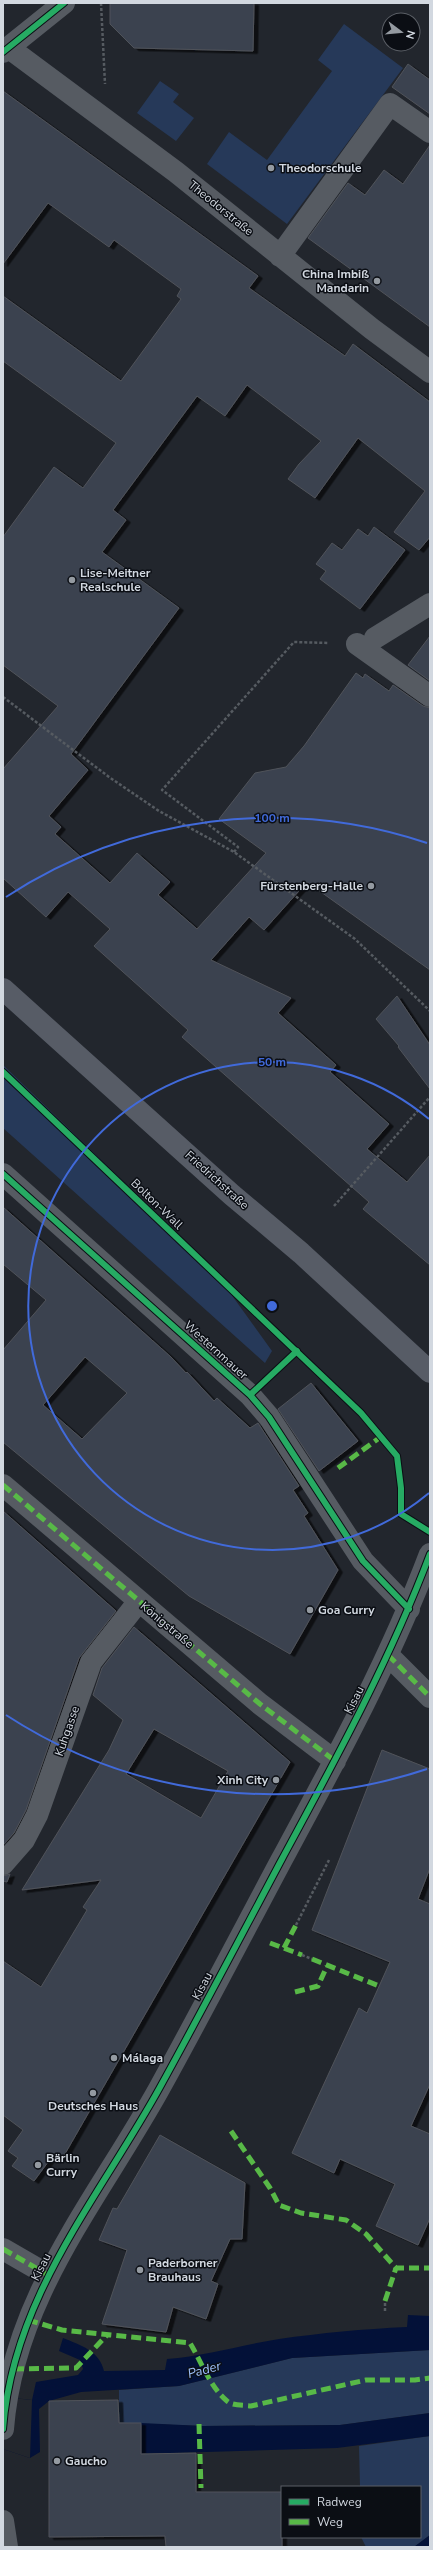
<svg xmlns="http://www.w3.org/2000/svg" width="433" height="2550" font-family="'Nunito Sans',sans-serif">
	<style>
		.green { fill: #263959 }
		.water { fill: #031138 }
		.pier { fill: #22262d }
		.building { fill: #3b424f; stroke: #50535a; fill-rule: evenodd; filter: url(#shadow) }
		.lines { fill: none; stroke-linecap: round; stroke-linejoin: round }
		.path { stroke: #565b61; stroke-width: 2.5; stroke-dasharray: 3 2; stroke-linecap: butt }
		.minor { stroke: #565b62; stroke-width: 22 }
		.major { stroke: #575c66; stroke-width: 22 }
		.quiet { stroke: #58b947; stroke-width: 5; stroke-dasharray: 10 5; stroke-linecap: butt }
		.cycleway-casing { stroke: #0b0e14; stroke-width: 8 }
		.cycleway { stroke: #26ab63; stroke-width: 6 }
		.ring { fill: none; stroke: #416ada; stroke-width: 2 }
		.poi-dot { fill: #949aa1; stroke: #0b0e14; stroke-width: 1.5 }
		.labels { text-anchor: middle; stroke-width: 3; stroke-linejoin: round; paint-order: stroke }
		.poi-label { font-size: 12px; font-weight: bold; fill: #d2d8e0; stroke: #0b0e14; text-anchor: start }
		.street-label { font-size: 12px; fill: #d2d8e0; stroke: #0b0e14 }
		.water-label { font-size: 13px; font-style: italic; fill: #9fc1fd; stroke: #0b0e14 }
		.centre { fill: #416ada; stroke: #0b0e14; stroke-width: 2 }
		.ring-label { font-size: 12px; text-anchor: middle; font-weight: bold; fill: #416ada; stroke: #0b0e14; stroke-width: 3; stroke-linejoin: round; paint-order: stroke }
	</style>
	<defs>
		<filter id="shadow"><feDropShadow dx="4.5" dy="2.5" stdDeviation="0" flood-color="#0009"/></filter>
	</defs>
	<rect width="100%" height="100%" fill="#22262d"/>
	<path class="green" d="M344,24L403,68L287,224L207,164L229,132L267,160L332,71L318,60Z
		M160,81L179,94L173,102L194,118L176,141L137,113Z
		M3,1065L210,1265L272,1351L265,1363L3,1128Z
		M430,2350V2413L340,2425L203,2426L119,2423V2390L179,2386L292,2358Z
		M430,2436V2535L414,2547H366L361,2537H420V2487H360L359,2446Z"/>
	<path class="water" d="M408,2315L430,2316V2350L292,2358L179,2386L81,2392L49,2401L39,2409L40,2452L30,2458L3,2449V2397L32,2400L36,2382L78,2375L83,2369L80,2360L59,2351L63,2338C80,2345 100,2351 104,2371L165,2370L167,2359C205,2356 241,2345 279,2339C321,2333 363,2329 407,2327Z
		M430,2413V2436L337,2448L140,2454L141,2423L203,2426L340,2425Z
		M430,2535V2547H414Z"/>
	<path class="pier" d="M3,2397L32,2400L30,2458L3,2449Z"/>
	<path class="building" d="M110,3H254L253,51L134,48L110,24Z
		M408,64L430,80V114L392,87Z
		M3,91L258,276L249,288L345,356L353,344L430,402V537L419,550L394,532L425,491L358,438L315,498L288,479L299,464L321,441L247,385L225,416L197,396L113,510L126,520L102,552L179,608L71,754L88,770L49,816L61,827L55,834L110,883L137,853L170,882L158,895L197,929L266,853L219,819L255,773L286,767L304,746L356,673L363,678L365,674L389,691L393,685L423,706L430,708V970L307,882L264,930L249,917L211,960L291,998L278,1013L336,1065L330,1072L389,1124L367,1149L407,1182L430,1155V1265L363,1209L369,1202L182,1037L188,1030L94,946L110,929L68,892L46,917L3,878V769L58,706L3,665V537L54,467L83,488L116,443L3,361V296L121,381L181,299L177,296L181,289L114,240L109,247L48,203L3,264Z
		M430,145V327L308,238L348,183L365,195L384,170L403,184Z
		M374,527L405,550L360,609L320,579L326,571L316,564L332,543L342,550L358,529L368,536Z
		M430,636V681L408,665Z
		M397,996L430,1045V1089L398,1047L399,1046L376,1019Z
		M3,1207L171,1357L186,1373L187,1372L214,1401L217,1398L250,1428L258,1423L299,1486L293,1490L308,1513L304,1516L338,1570L290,1654L189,1596L3,1442V1350L46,1300L3,1264ZM85,1357L127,1393L82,1439L43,1405Z
		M311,1383L358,1441L319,1471L278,1409Z
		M3,1511L116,1611L79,1658L26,1810L14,1833L3,1845Z
		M134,1627L290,1762L62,2159L54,2154L34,2181L12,2166L18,2158L8,2151L23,2130L3,2115V1961L41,1987L87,1910L83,1907L101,1880L22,1890L109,1750L123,1720L93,1695L102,1668ZM154,1729L228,1771L201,1818L126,1774Z
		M382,1750L430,1769V1868L418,1899L430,1904V2084L411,2126L430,2134V2218L418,2245L376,2226L395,2184L340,2159L334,2173L292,2153L359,2008L367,2013L390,1962L312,1930Z
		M10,1874L7,1882L3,1881V1876Z
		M160,2135L245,2183L242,2239H230L211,2281L218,2284L206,2319L173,2307L166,2332L102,2324L127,2250L99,2240L113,2208L117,2209Z
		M118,2400L119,2423H141V2454L196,2453V2492H282V2547H166L165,2536L49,2537V2401Z"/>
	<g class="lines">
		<path class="path" d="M101,3L105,84
			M3,697L109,777L159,811L234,852L355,939L430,1011
			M234,852L238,847L162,790L294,642L329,643
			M3,1072L297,1351L270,1376
			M334,1206L430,1097
			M296,1925L329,1860
			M302,1955L312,1959
			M385,2311V2301"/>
		<path class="minor" d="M9,48L176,172L372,329L430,372
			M3,52L64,3
			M280,256L390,104L430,132
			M375,638L430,604
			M357,644L430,696
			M3,1174L250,1395L269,1417L363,1561L409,1609
			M3,1485L260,1704L335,1761
			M388,1655L430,1697
			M3,1864L24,1840L37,1815L91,1662L139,1601
			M3,2249L48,2275
			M3,2429C13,2297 98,2199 159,2089C201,2013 241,1936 282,1859C336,1759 390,1660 430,1554
			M3,2521L7,2547"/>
		<path class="major" d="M3,989L232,1195L301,1253L430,1372"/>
		<path class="quiet" d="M338,1468L382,1436
			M3,1485L260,1704L335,1761
			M388,1655L430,1697
			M270,1943L302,1955
			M284,1948L296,1925
			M312,1959L379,1986
			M295,1992L318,1986L327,1966
			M231,2131L270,2188L279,2205L301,2213L346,2220L366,2234L396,2268H430
			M3,2249L48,2275
			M385,2301L396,2268
			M28,2320L62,2330L190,2343C201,2361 210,2387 227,2401C232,2406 245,2405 251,2406L366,2380H415L430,2378
			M14,2369L76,2368L107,2335
			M199,2424L201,2488"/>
		<g class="cycleway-casing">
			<path id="cycleway" d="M3,52L64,3
				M3,1072L361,1413L397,1456L401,1488V1514L430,1532
				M3,1174L250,1395L269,1417L363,1561L409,1609
				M250,1395L297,1351
				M3,2429C13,2297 98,2199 159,2089C201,2013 241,1936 282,1859C336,1759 390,1660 430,1554"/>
		</g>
		<use href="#cycleway" class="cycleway"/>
	</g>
	<g class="ring">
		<path d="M429 1493A244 244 0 1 1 429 1119"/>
		<path d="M427 1769A488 488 0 0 1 6 1715M6 897A488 488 0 0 1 427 843"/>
	</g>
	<g class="poi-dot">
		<circle cx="271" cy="168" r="4"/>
		<circle cx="377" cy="281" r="4"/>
		<circle cx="72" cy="580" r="4"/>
		<circle cx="371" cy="886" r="4"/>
		<circle cx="310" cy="1610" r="4"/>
		<circle cx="276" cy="1780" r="4"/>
		<circle cx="114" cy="2058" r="4"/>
		<circle cx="93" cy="2093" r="4"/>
		<circle cx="38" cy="2165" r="4"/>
		<circle cx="140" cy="2270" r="4"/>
		<circle cx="57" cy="2461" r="4"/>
	</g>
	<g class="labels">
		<g class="poi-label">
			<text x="279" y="172">Theodorschule</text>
			<text x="369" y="278" text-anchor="end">China Imbiß<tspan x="369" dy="14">Mandarin</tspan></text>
			<text x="80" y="577">Lise-Meitner<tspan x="80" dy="14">Realschule</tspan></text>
			<text x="363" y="890" text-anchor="end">Fürstenberg-Halle</text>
			<text x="318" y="1614">Goa Curry</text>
			<text x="268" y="1784" text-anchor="end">Xinh City</text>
			<text x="122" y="2062">Málaga</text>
			<text x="93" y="2110" text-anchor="middle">Deutsches Haus</text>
			<text x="46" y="2162">Bärlin<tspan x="46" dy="14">Curry</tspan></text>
			<text x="148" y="2267">Paderborner<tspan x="148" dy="14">Brauhaus</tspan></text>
			<text x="65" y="2465">Gaucho</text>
		</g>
		<g class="street-label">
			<text transform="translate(221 208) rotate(39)" y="4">Theodorstraße</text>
			<text transform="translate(217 1180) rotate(42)" y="4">Friedrichstraße</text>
			<text transform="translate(157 1204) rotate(44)" y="4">Bolton-Wall</text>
			<text transform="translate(216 1350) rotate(42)" y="4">Westernmauer</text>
			<text transform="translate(167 1625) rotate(40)" y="4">Königstraße</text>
			<text transform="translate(354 1700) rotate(-63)" y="4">Kisau</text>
			<text transform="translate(67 1731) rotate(-71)" y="4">Kuhgasse</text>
			<text transform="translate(202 1986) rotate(-62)" y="4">Kisau</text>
			<text transform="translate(41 2267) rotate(-63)" y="4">Kisau</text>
		</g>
		<g class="water-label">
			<text transform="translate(204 2369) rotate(-15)" y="5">Pader</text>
		</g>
	</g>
	<circle cx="272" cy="1306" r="6" class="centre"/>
	<g class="ring-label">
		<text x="272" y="822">100 m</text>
		<text x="272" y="1066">50 m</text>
	</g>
	<rect width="433" height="2550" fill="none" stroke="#d2d8e0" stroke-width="8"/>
	<rect x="281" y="2486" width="140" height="52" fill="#0b0e14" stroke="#5b5f66"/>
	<rect x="289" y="2499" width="20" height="6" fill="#26ab63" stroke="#5b5f66"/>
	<text x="317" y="2506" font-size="12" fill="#d2d8e0">Radweg</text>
	<rect x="289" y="2519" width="20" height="6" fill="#58b947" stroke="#5b5f66"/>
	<text x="317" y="2526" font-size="12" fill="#d2d8e0">Weg</text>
	<g transform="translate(401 32) rotate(106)"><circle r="19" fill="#0b0e14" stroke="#5b5f66"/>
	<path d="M0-3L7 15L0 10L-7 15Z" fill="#949aa1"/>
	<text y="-6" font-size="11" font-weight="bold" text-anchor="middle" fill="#d2d8e0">N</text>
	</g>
</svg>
